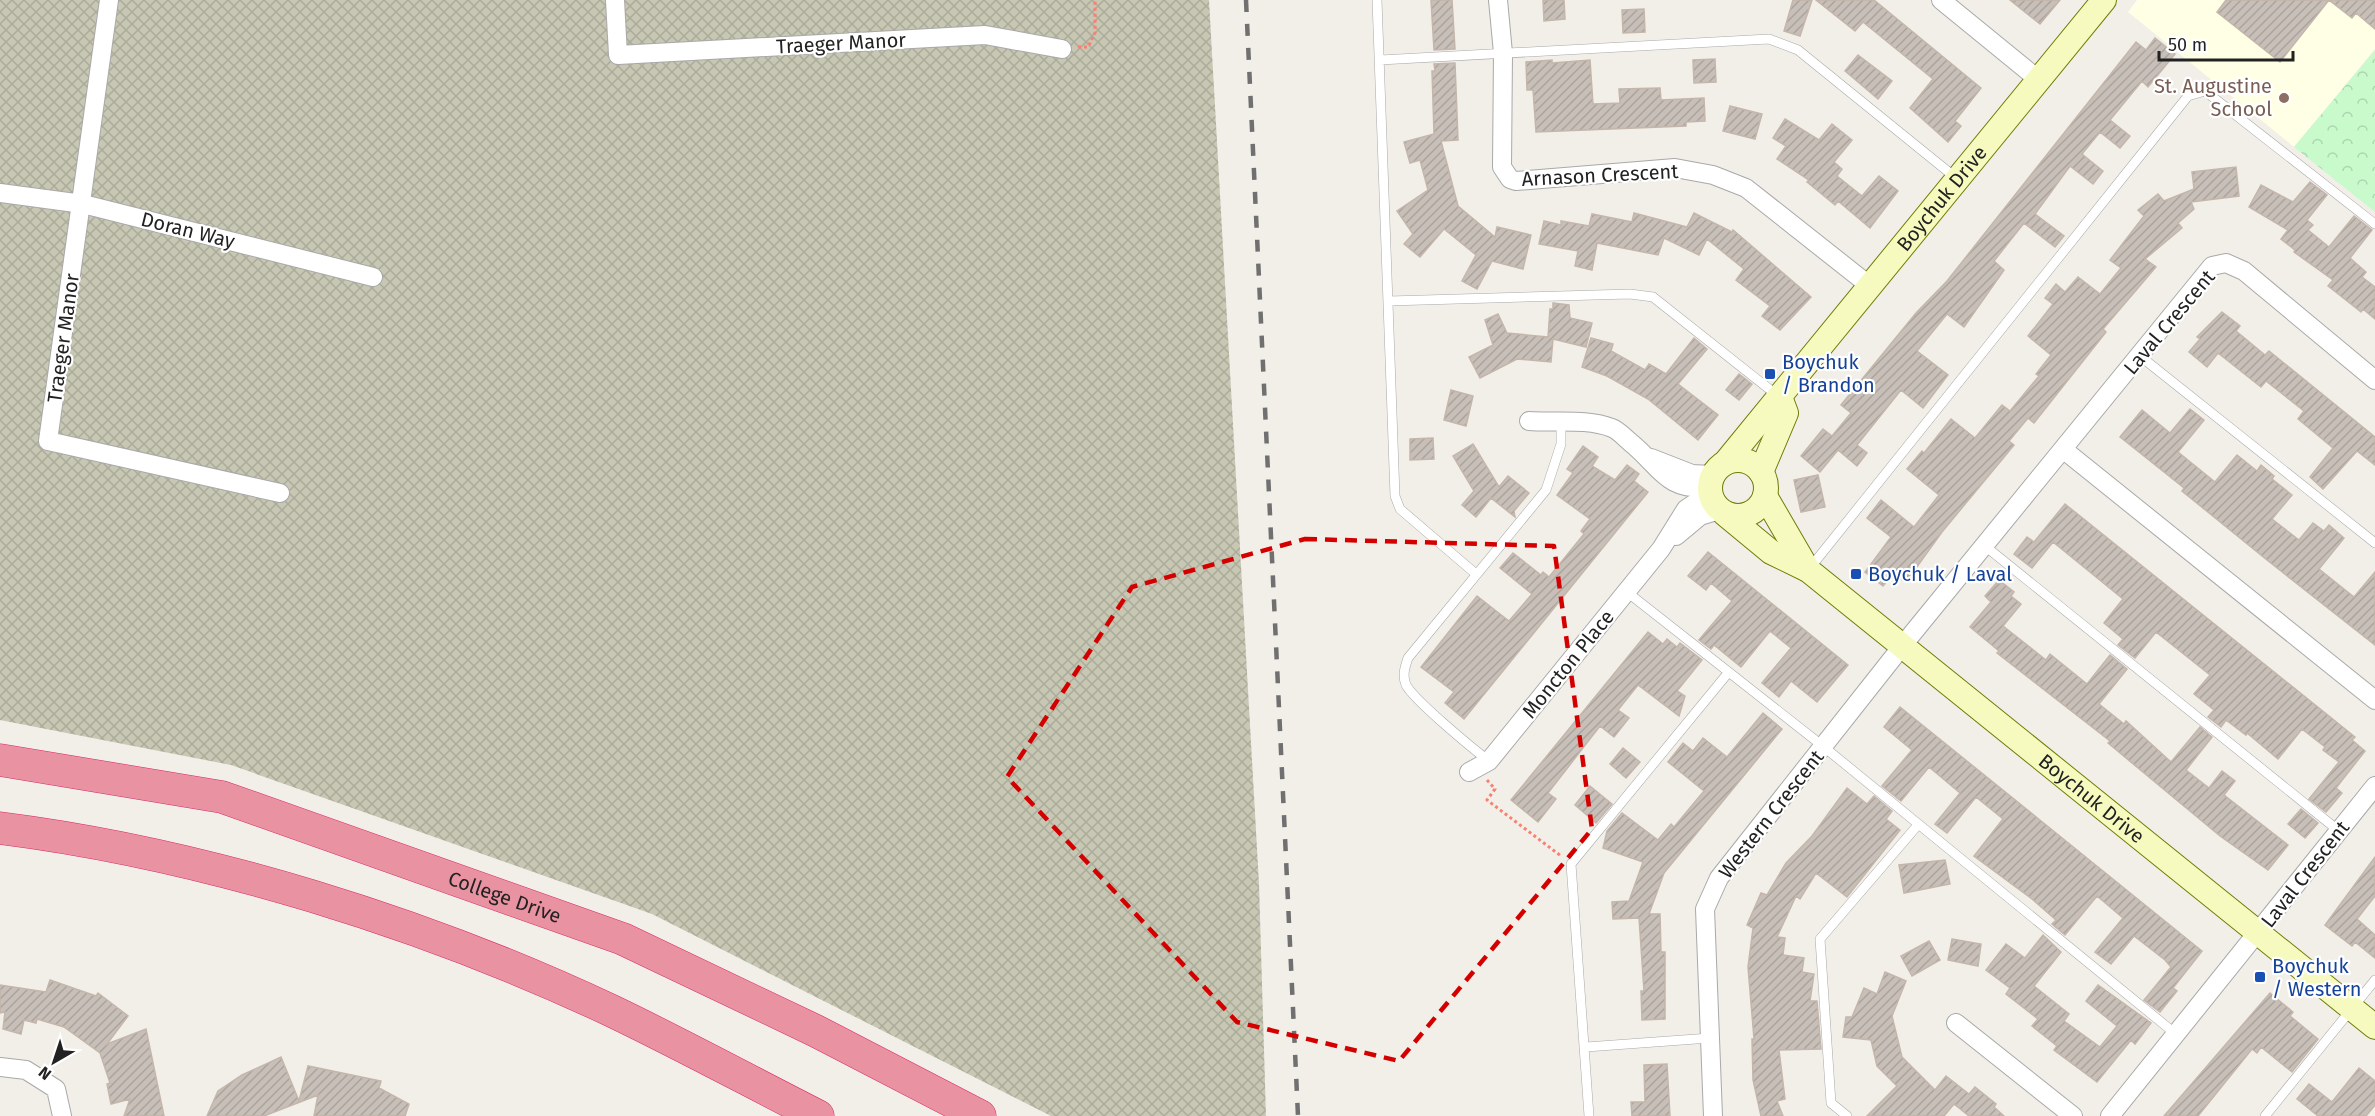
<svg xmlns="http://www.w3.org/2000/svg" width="2375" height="1116" font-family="'Fira Sans',sans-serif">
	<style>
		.education { fill: #ffffe5 }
		.construction { fill: url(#construction-cross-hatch) }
		.park { fill: url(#park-crowns) }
		.building { fill: url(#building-hatch); stroke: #c4b6ab; stroke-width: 1.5 }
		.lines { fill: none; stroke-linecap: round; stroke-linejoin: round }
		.lane-casing { stroke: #a9a9a9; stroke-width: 10 }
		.street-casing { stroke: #a9a9a9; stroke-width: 20 }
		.secondary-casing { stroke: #707d05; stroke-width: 26 }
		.highway-casing { stroke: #dc2a67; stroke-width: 33 }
		.path { stroke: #fa8072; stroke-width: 3; stroke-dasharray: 3 3; stroke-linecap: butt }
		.lane { stroke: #fff; stroke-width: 9 }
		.street { stroke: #fff; stroke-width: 18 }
		.secondary { stroke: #f7fabf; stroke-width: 24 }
		.highway { stroke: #e892a2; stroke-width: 32 }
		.rail { stroke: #707070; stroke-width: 4.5; stroke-dasharray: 12 12; stroke-linecap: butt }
		.marked { fill: none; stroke: #d40000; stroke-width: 4.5; stroke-dasharray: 12 8; stroke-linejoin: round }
		.education-dot { fill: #8d6e63; stroke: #fff; stroke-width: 2 }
		.transit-dot { fill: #1a4fb4; stroke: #fff; stroke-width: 2 }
		.labels { text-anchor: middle; stroke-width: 4.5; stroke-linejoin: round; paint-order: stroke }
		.street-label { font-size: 20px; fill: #222; stroke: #fff }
		.education-label { font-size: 20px; fill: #785e54; stroke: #fff; text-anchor: end }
		.transit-label { font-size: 20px; fill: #164399; stroke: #fff; text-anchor: start }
	</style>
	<defs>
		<pattern id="construction-cross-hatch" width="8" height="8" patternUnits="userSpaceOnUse" patternTransform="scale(1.5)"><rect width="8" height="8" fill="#c7c7b4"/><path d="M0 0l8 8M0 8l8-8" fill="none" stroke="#abab9a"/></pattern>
		<pattern id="park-crowns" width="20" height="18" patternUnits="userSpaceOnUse" patternTransform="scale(1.5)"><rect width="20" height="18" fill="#c8facc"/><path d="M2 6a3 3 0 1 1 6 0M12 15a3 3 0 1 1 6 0" fill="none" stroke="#acd6af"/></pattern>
		<pattern id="building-hatch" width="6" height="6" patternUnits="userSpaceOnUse" patternTransform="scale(1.5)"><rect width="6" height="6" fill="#c7bfb8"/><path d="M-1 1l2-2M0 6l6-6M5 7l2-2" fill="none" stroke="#aba49e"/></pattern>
	</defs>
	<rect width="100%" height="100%" fill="#f2efe9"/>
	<path class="education" d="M2137,0H2375V49L2294,147L2128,12Z"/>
	<path class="construction" d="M0,0H1209L1259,884L1266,1116H1051L652,914L231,765L0,720Z"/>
	<path class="park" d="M2375,50V212L2294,147Z"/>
	<path class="building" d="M1431,0H1452L1455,49L1434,50Z
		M1543,0H1564L1565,19L1544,21Z
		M1793,0H1812L1800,36L1784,31Z
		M1816,0H1874L1981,88L1955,121L1961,126L1948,142L1910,108L1933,79L1863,22L1855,31Z
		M2010,0H2060L2040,24Z
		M2226,0H2329L2280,62L2217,12Z
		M2329,0H2375V29L2356,13L2352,18Z
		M1644,9L1645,32L1623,33L1622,10Z
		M2155,38L2175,54L2148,87L2142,81L2110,120L2130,136L2120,148L2100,132L2082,154L2103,171L2093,184L2070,166L2035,214L2064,236L2055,247L2024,223L1994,261L2004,270L1964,327L1947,314L1917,351L1948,375L1923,408L1901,390L1857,445L1867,453L1857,466L1838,450L1820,472L1801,456L1823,429L1832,436L1851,413L1841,405L1916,313L1947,281L2136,42L2146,50Z
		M1858,55L1892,81L1878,99L1845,71Z
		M1715,59L1716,82L1694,83L1693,60Z
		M1552,60V63L1590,60L1593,104L1620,103L1619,89L1660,88L1661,100L1704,98L1705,121L1686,122V126L1536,132L1533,90H1527L1526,62Z
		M1455,63L1458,140L1441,141L1458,206L1495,237L1497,227L1531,235L1523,269L1492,261L1477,289L1462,281L1476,255L1444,229L1420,257L1404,244L1413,234L1397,211L1428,190L1420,160L1410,163L1404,142L1434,134L1432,71H1435L1434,64Z
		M1730,106L1762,114L1755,139L1723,131Z
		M1785,119L1819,140L1832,124L1852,140L1834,162L1842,169L1837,176L1862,196L1879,176L1898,191L1870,228L1838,201L1835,205L1807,182L1809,180L1777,159L1786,146L1773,138Z
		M2236,167L2239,196L2191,202L2194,209L2178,223L2182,228L2145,259L2156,267L2103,329L2106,332L2034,423L2028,418L2009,441L2014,445L1942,532L1906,582L1892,575L1883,586L1865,572L1891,537L1867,518L1881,500L1914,527L1939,495L1907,469L1922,451L1924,453L1951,419L1975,438L2002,405L2010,411L2039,376L2036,374L2051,355L2028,336L2053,304L2045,298L2056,284L2065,292L2078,277L2100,294L2121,268L2110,260L2144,216L2138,210L2158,194L2164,201L2194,189L2192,172Z
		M2310,182L2327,195L2307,220L2313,225L2308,230L2329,247L2354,216L2372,230L2350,258L2366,272L2362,277L2375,287V319L2363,309L2361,312L2328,286L2333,280L2294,252L2295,250L2281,239L2288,230L2249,207L2261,185L2293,202Z
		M1634,213L1687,227L1694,213L1732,232L1733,230L1811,297L1780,330L1762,316L1770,306L1736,280L1744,269L1707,239L1699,255L1664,238L1658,255L1597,243L1592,270L1575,266L1578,251L1539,244L1544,221L1561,225V221L1589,226L1592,214L1632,222Z
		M1553,303L1569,305L1570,318L1592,323L1586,347L1553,339L1551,362L1517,359L1480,378L1469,357L1493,345L1485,320L1498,314L1507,333L1548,337L1550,309H1553Z
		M2222,312L2240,326L2236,331L2265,355L2269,351L2375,437V465L2357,451L2323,489L2310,477L2333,448L2298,419L2304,411L2266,381L2261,387L2218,353L2207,367L2189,352L2200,339L2197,337Z
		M1591,338L1613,344L1611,351L1645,370L1649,364L1666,374L1694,338L1707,349L1678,384L1718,415L1698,440L1648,399L1607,376L1582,367Z
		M1739,374L1752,384L1739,400L1726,390Z
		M1451,390L1473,396L1466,426L1444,420Z
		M2190,409L2204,420L2178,452L2215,482L2237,455L2257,471L2261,465L2274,476L2272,479L2292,495L2272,519L2299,540L2313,523L2324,531L2329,525L2344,538L2319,569L2354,597L2375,572V645L2267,560L2182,491L2184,488L2120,437L2142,410L2170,433Z
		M1433,438L1434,459L1410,460V439Z
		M1473,444L1499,487L1508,476L1529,493L1514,511L1515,517L1491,498L1476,517L1462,505L1474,491L1453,456Z
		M1583,446L1598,457L1592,466L1615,480L1627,465L1639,474L1634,481L1648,492L1464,719L1445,703L1454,692L1421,667L1477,596L1509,621L1532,594L1500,568L1513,553L1541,575L1543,572L1549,577L1584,534L1581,531L1590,519L1557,495L1573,473L1567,469Z
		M1818,475L1825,507L1801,512L1794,480Z
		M2065,504L2355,737L2352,740L2365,751L2336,788L2342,793L2326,812L2309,799L2339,762L2323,750L2325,747L2302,729L2278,759L2247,733L2246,735L2226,720L2221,727L2208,717L2214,710L2194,694L2210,675L2156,632L2135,658L2118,645L2123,639L2104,623L2123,599L2053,542L2032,568L2014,554L2027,537L2034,542Z
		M1708,552L1848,665L1817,702L1791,681L1779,697L1762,683L1791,648L1770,631L1741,667L1714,645L1711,649L1699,640L1732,601L1711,583L1706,590L1688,576Z
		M1999,580L2014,592L2011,596L2021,604L2003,626L2046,660L2050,654L2087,684L2110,655L2127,669L2099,704L2124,724L2126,721L2171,762L2200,727L2212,737L2186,770L2209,788L2222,771L2235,781L2224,795L2288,845L2268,870L2220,836L2108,743L2110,741L1997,653L1999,651L1970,627L1991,602L1985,596Z
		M1648,632L1663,644L1667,639L1677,647L1680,643L1702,660L1677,691L1685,696L1679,716L1638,685L1618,710L1629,718L1614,737L1600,726L1548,793L1556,799L1538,822L1511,800Z
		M1900,707L2202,951L2173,988L2177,991L2160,1012L2144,1000L2171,967L2165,960L2134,936L2111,964L2095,952L2123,918L2097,896L2065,935L2052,924L2056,920L2032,899L1974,856L2003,819L1976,797L1947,833L1935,824L1960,793L1929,767L1901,801L1882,786L1912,750L1884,727Z
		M1763,713L1782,729L1664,873L1649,914H1660L1661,952H1665V1019L1642,1020L1641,991H1644L1639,918L1613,919L1612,902L1629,901L1643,862L1603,848L1607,831L1622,813L1658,840L1671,824L1674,827L1704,791L1668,762L1683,743L1693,751L1703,738L1727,757Z
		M1623,748L1640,762L1626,778L1610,764Z
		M1590,786L1612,804L1596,823L1575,805Z
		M1847,788L1867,804L1874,796L1892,811L1886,819L1900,830L1847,897L1816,873L1800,899L1796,896L1777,937L1785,938L1783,955L1804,958L1802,972L1814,974L1810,1001H1817L1821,1049L1779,1050L1785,1099L1777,1101L1783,1116H1761L1753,1080L1752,1039H1754L1748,967L1753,928L1747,925L1761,893L1767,895L1786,863L1812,836Z
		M2301,809L2318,823L2305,838L2288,824Z
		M2375,857V896L2357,919L2375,935V958L2355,942L2352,946L2325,925Z
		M1945,860L1950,884L1904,893L1899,865Z
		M2043,935L2061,952L2034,986L2069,1014L2064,1021L2100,1047L2117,1026L2086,1001L2098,985L2151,1023L2135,1044L2131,1040L2097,1082L2054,1050L2057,1046L2032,1026L2038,1019L2006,994L2010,988L1986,970L2006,944L2025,958Z
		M1952,939L1981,944L1978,966L1948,960Z
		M1929,941L1940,960L1912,976L1901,956Z
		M1885,972L1906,981L1892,1016L1902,1057L1935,1090L1946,1076L1969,1094L1975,1087L1996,1104L1994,1107L2004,1116H1969L1954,1104L1944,1116H1867L1897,1086L1877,1066L1871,1040L1843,1037L1846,1017H1852L1864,988L1877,994Z
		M50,980L96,996L98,993L128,1016L107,1044L146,1029L164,1116H124L130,1099L111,1104L107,1084L110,1083L100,1053L64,1027L37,1019L36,1023L24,1020L21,1034L3,1029L5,1012L0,1013V985L46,992Z
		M2270,993L2293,1012L2290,1016L2318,1039L2292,1072L2261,1047L2257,1053L2252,1049L2198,1116H2164Z
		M281,1057L299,1101L308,1066L381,1081L379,1088L409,1104L405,1116H314L318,1095L264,1116H207L218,1091L242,1075Z
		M1667,1064L1670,1116H1632L1631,1102H1645L1644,1065Z
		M2359,1068L2375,1081V1105L2366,1116H2318L2297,1099L2309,1084L2332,1102Z"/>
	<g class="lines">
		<g class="lane-casing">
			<path id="lane" d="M1377,0L1395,496L1400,509L1476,574
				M1380,60L1769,39L1798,50L1956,178
				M1389,301L1630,294L1653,297L1778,396
				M2140,356L2375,543
				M1985,546L2339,831
				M1810,568L2188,96L2205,91L2375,224
				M1627,592L1824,747L2177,1035
				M1489,761C1472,748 1415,701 1406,685C1402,675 1405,667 1408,658L1546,490L1561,444V423
				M1586,1047L1710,1038
				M1589,1116L1571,864L1728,673
				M1847,1116L1831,1103L1820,939L1917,826
				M2265,1116L2375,980"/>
		</g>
		<g class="street-casing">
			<path id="street" d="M109,0L48,441L280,493
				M615,0L618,55L985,35L1062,49
				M1498,0L1503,53L1502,167L1510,179L1516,181L1675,168L1713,175L1746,188L1870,286
				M1941,0L2039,80
				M0,193L83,204L373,277
				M1529,421C1555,423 1587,418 1612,428C1618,430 1624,437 1630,442C1661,467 1664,490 1709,488
				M2064,450L2375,700
				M1651,458L1692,474L1713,475
				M1676,536L1700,516L1720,510
				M1469,772L1489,761L1661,549L1686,509L1710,493
				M1956,1023L2073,1116
				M0,1067L26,1070L56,1089L62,1116
				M1713,1116L1705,909L1719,878L1903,645L2212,266L2226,263L2244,271L2375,380
				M2110,1116L2375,786"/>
		</g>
		<g class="secondary-casing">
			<g id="secondary">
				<circle cx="1738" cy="488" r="28"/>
				<path id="s1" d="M1725,463L2104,0"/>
				<path d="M1761,472L1786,413L1780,397"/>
				<path d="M1765,496L1808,570"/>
				<path id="s2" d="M1725,514L1771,552L1808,570L2375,1027"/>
			</g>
		</g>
		<g class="highway-casing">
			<g id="highway">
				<path id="s3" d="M0,760L222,797L623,939L816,1031L980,1116"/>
				<path d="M0,828C205,854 425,923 612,1011C681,1044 749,1081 818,1116"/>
			</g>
		</g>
		<path class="path" d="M1078,47H1088L1095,33V0
			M1487,780L1495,789L1487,800L1561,856"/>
		<use href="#lane" class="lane"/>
		<use href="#street" class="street"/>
		<use href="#secondary" class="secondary"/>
		<use href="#highway" class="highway"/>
		<path class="rail" d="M1246,0L1298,1116"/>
	</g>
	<path class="marked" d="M1305,539L1554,546L1592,829L1399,1061L1237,1022L1007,777L1132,587Z"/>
	<circle class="education-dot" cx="2284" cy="98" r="6"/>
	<g class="transit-dot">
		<rect x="1764" y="368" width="12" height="12" rx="3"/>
		<rect x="1850" y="568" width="12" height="12" rx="3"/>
		<rect x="2254" y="971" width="12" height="12" rx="3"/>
	</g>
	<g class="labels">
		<g class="street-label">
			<text transform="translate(841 43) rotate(-3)" y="7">Traeger Manor</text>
			<text transform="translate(1600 175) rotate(-3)" y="7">Arnason Crescent</text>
			<text dy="7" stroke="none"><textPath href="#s1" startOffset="342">Boychuk Drive</textPath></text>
			<text transform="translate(188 230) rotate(14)" y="7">Doran Way</text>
			<text transform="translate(2169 322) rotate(-50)" y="7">Laval Crescent</text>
			<text transform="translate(63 338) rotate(-82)" y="7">Traeger Manor</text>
			<text transform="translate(1568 664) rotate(-51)" y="7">Moncton Place</text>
			<text dy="7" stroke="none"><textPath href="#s2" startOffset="465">Boychuk Drive</textPath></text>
			<text transform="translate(1771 814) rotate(-52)" y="7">Western Crescent</text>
			<text transform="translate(2305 874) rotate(-52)" y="7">Laval Crescent</text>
			<text dy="7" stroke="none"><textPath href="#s3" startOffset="525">College Drive</textPath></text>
		</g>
		<g class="education-label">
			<text x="2272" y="93">St. Augustine<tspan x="2272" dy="23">School</tspan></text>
		</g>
		<g class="transit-label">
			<text x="1782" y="369">Boychuk<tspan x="1782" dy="23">/ Brandon</tspan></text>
			<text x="1868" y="581">Boychuk / Laval</text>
			<text x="2272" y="973">Boychuk<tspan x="2272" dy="23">/ Western</tspan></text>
		</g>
	</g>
	<g transform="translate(54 1062) rotate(219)" stroke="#ffffff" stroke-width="4.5" paint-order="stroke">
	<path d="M0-4.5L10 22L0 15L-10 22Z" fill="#222222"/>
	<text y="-9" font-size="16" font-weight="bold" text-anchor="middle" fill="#222222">N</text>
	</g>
	<path d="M2159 51v9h134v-9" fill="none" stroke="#222222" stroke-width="3"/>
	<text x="2168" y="51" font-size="18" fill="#222222" stroke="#ffffff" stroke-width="4.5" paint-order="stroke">50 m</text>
</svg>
